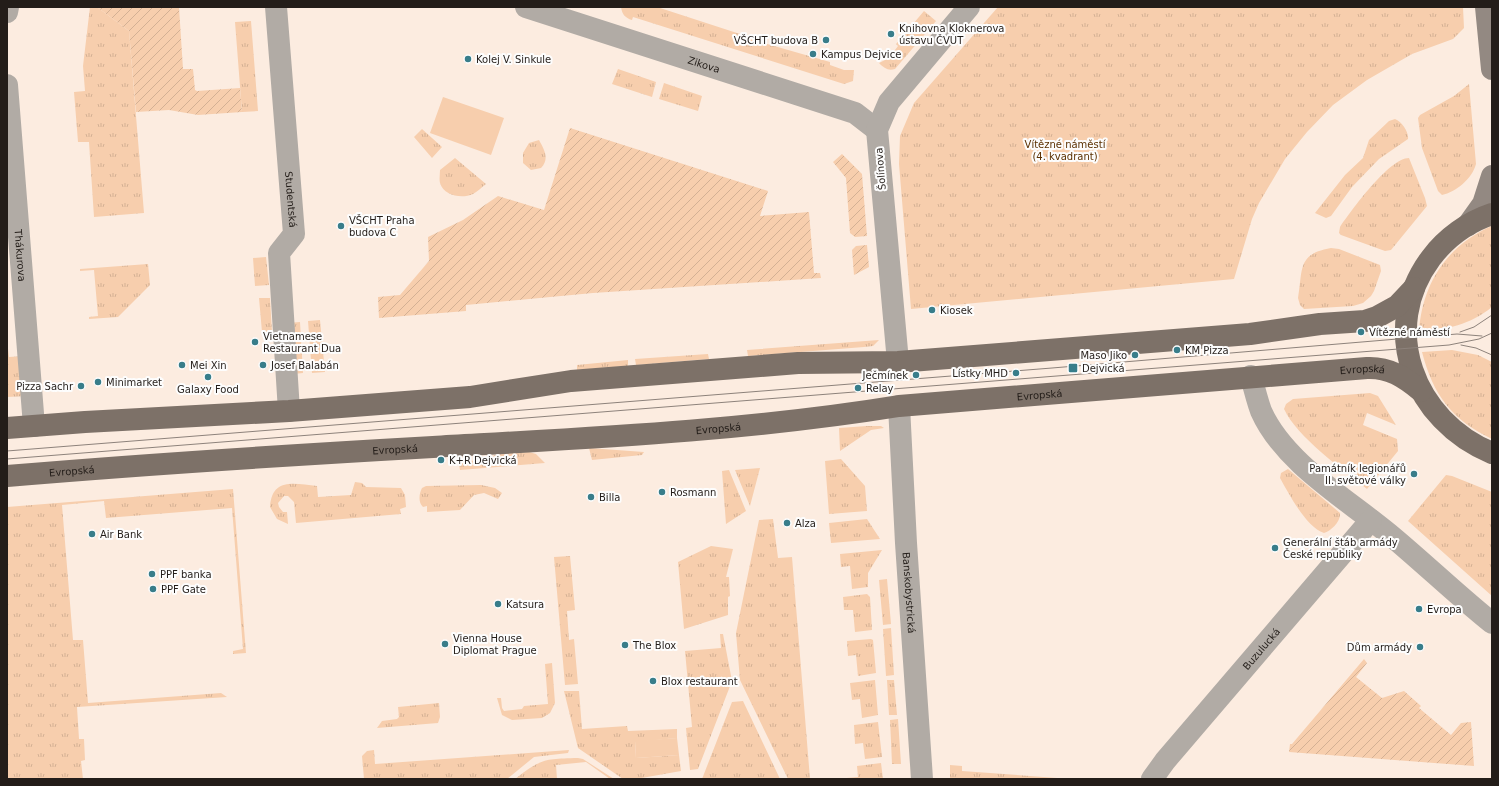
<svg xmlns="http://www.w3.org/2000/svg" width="1499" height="786" font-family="'DejaVu Sans',sans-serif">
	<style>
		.grass { fill: url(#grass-tufts) }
		.garden { fill: url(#garden-furrows) }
		.pitch { fill: #f7cead }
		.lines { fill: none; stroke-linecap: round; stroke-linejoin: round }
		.street { stroke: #b1aba5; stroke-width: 22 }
		.secondary { stroke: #938982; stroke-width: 22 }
		.primary { stroke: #7d7168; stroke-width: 22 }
		.tram { stroke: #8d827b; stroke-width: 1 }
		.poi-dot { fill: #387d8a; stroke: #fdfdfd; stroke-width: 1.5 }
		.labels { text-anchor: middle; stroke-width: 4; stroke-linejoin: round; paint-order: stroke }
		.poi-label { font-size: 10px; fill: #231d19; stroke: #fdfdfd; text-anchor: start }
		.street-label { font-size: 10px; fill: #231d19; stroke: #fdfdfd }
		.park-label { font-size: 10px; fill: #5b3000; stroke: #fdfdfd }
	</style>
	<defs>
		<pattern id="grass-tufts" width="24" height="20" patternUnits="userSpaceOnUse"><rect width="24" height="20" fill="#f7cead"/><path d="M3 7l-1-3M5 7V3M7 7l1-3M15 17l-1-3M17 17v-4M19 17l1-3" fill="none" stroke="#d3b094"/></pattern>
		<pattern id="garden-furrows" width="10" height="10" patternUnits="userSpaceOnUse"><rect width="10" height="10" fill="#f7cead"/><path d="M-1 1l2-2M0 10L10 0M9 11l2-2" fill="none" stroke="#d3b094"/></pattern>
	</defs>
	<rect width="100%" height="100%" fill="#fcece0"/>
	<path class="grass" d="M90,7H97L129,31L144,213L94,217L89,142H78L74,92L85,91L83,66Z
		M621,7H657L740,34L739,36L830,62V65L844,70H854L853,81L844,84L633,17L632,20C625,18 622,14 621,7Z
		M998,7H1463L1464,28L1453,39L1412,54L1367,80L1333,105L1307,132L1285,159L1259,203L1252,219L1234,279L911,309L899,164L900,136L914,103Z
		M924,11L936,21L895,69C888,71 884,68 879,63L889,58L898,46L896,44Z
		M251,21L258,111L242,112L235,22Z
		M618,69L656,82L652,97L612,84Z
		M664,83L702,96L698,111L659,99Z
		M1469,84L1476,164C1472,179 1456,192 1442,195L1438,191L1422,148L1418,118L1420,115L1454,96Z
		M1395,119C1402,122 1409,132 1408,139L1379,159L1352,187L1331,216L1326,218L1315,213L1345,175L1363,158L1369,140L1389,121Z
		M422,129L442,147L432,158L414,137Z
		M539,140C544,149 550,159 541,168L531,170L523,163V153L529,143Z
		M455,158L486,184C482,187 477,192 473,194C462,199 444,196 440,183C439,179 440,174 440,170Z
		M1409,158L1425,198L1427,206L1391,250L1385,251L1341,235L1339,233L1340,227C1351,211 1389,158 1409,158Z
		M1492,226V307C1470,325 1447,329 1419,332C1422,284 1447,245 1492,226Z
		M1331,248L1339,249L1380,265L1381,271L1374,291L1371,296L1363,303L1353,306L1304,309L1300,305L1298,298C1303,269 1297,254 1331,248Z
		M266,257L269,285L255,286L253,258Z
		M148,264L150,285L118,317L89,319V317L98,316L94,270L80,271V269Z
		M259,298H270L272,332H262Z
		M320,320L325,372L312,373L308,321Z
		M300,322L303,373L293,374L288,323Z
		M7,340L9,357L24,356L28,396L7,397Z
		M879,340L873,346L864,347L748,356L747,350Z
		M1452,350L1478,355L1492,362V439C1452,420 1433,395 1422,352Z
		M708,354L709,359L636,365L635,359Z
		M628,360V366L577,370V365Z
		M1370,393L1378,396L1396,425L1367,413L1363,425L1397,439L1398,451L1367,489C1342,469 1297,437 1284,409L1286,404L1293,399Z
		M867,426H881L884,428L871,430L840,451L839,428Z
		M589,448L644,452L642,455L592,460Z
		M529,452L536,454L545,463L460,470L459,464L500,454Z
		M841,459L865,486L867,511L829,514L825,461Z
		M760,468L750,506L735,470Z
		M1288,469L1340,513C1341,521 1331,531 1324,533C1306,527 1289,494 1280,478L1281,473Z
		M729,470L746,511L726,524L722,471Z
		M1446,475L1452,476L1492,492V596L1408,521Z
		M355,482L362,483L366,487L401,488L405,495L406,507L400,509L401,514L296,523L294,502L288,496H284L278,503L279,507L283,512H287L288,524L277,519L270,507C272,477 295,484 317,486L318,497L351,495Z
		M481,485L495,488L502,493L498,499L484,493L474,495L460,510L427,512V506L423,507C418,502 419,494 422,488L426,486Z
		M233,489L246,653L233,654V651L243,649L232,508L106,518L104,501L62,505L73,640H83L88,703L221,693L227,697L77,707L79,739H84L85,760L81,761L83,779H7V507Z
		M773,519L778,558L792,557L810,779H788L740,680L736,633L759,520Z
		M867,519L880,539L831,543L829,523Z
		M711,546L733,549L726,577H729L730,596L728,597V615L684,629L678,562Z
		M882,550L868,573V587L852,589L850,566L841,567L840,554Z
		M570,556L575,610L567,611L569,640L574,639L578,684L565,685L554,557Z
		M887,579L891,624L883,625L879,580Z
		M867,594L870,597L872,630L855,632L853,610H844L843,597Z
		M891,628L894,675L886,676L883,629Z
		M720,634H723L732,681L698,769L690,770L686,728L692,727L685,651L721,648Z
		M871,639L873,640L876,673L858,676L856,655L848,656L847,641Z
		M552,663L555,703L550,713L542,718L512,720L502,715L497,698H501L502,708L504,711L522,709L524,706L548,704L545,664Z
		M875,680L878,715L862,718L860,699L852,700L850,683Z
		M887,680H894L897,715H889Z
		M564,691H579L582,729L627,726L628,731L677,729V738L635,742L636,758L679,755L681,771L636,779H623L578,748Z
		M743,701L780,779H702L732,702Z
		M439,703L440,717L438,723L377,728L382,721L397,719L399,717L398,707Z
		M898,719L901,764H892L890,720Z
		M878,722L882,757L865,759L863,743L855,744L854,725Z
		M374,750L375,764L569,750L568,753L534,757L507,779H364L362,756L367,751Z
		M578,758L583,759L614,779H610L586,762L556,765L557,779H515C542,758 545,759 578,758Z
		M881,763L883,779H835L858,777L857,766Z
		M950,765L962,766V771L1071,779H950Z"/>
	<path class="garden" d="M97,7H179L183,69H193L195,90L197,91L240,88L242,112L198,115L169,110L136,112L129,31Z
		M570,128L768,191L760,216L809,212L814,273H820L821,278L593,293L466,305V311L379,318L378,297L400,295L429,261L428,237L463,220L498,196L544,210Z
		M842,154L862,174L867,236L855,237L850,233L846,178L833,162Z
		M867,245L869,267L854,275L852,250L856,246Z
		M1364,659L1367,663L1356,677L1382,698L1404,691L1421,706L1419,708L1451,735L1461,723L1471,722L1474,766L1289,752L1290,744H1292Z"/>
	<path class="pitch" d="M443,97L504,118L491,155L430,133Z
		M677,738L679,755L636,758L635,741Z"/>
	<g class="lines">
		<g class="street">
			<path id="s1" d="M276,7L294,234L279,253L289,411"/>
			<path id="s2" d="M526,7L855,113L877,130"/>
			<path d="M7,12L8,7"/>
			<path id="s3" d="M7,85L34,426"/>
			<path d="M898,362L877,130L889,102L969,7"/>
			<path d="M1251,376C1254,388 1257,400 1261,411C1284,463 1347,499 1389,534C1424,563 1457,595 1492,623"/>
			<path id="s4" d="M899,406L906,543L922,779"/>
			<path id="s5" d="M1152,779L1165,761L1371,520"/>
		</g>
		<path class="secondary" d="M1486,7L1492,69
			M1468,225L1483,204L1492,176"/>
		<g class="primary">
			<path d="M1492,214C1468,222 1446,238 1431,258C1378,329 1414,421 1492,453"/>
			<path d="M7,428L85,422L289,411L470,397L571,381L798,363L898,362L1250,334L1320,324L1365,321L1377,317L1397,306L1414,288"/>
			<path id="s6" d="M7,476C149,464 291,455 433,447C589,438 745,431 899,406L1367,368C1389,367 1404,377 1421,391"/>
		</g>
		<path class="tram" d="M1460,332L1474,327L1492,315
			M1461,345L1476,348L1492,355
			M7,451L1052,368L1457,334L1482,336
			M7,459L1449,345L1479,339L1492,333"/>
	</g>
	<g class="poi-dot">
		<circle cx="891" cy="34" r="4"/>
		<circle cx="826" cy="40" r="4"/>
		<circle cx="813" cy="54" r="4"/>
		<circle cx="468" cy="59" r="4"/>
		<circle cx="341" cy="226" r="4"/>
		<circle cx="932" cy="310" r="4"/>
		<circle cx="1361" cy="332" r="4"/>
		<circle cx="255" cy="342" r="4"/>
		<circle cx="1177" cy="350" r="4"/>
		<circle cx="1135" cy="355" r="4"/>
		<circle cx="182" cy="365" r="4"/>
		<circle cx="263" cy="365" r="4"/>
		<rect x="1068" y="363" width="10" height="10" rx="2"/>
		<circle cx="1016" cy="373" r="4"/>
		<circle cx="916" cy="375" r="4"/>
		<circle cx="208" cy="377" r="4"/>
		<circle cx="98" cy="382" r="4"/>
		<circle cx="81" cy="386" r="4"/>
		<circle cx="858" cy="388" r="4"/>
		<circle cx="441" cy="460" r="4"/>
		<circle cx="1414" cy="474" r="4"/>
		<circle cx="662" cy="492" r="4"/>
		<circle cx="591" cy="497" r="4"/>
		<circle cx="787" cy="523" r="4"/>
		<circle cx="92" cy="534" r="4"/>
		<circle cx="1275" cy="548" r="4"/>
		<circle cx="152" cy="574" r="4"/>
		<circle cx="153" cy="589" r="4"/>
		<circle cx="498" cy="604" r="4"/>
		<circle cx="1419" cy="609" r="4"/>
		<circle cx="445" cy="644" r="4"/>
		<circle cx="625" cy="645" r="4"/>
		<circle cx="1420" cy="647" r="4"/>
		<circle cx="653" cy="681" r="4"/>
	</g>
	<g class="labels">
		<g class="poi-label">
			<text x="899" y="32">Knihovna Kloknerova<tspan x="899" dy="12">ústavu ČVUT</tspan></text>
			<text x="818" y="44" text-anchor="end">VŠCHT budova B</text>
			<text x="821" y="58">Kampus Dejvice</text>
			<text x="476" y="63">Kolej V. Sinkule</text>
			<text x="349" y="224">VŠCHT Praha<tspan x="349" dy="12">budova C</tspan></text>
			<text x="940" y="314">Kiosek</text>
			<text x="1369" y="336">Vítězné náměstí</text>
			<text x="263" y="340">Vietnamese<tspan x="263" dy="12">Restaurant Dua</tspan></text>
			<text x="1185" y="354">KM Pizza</text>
			<text x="1127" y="359" text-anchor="end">Maso Jiko</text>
			<text x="190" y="369">Mei Xin</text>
			<text x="271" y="369">Josef Balabán</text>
			<text x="1082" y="372">Dejvická</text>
			<text x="1008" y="377" text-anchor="end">Lístky MHD</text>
			<text x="908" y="379" text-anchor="end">Ječmínek</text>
			<text x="106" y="386">Minimarket</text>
			<text x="73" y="390" text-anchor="end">Pizza Sachr</text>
			<text x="866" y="392">Relay</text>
			<text x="208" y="393" text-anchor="middle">Galaxy Food</text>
			<text x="449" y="464">K+R Dejvická</text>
			<text x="1406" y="472" text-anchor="end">Památník legionářů<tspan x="1406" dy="12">II. světové války</tspan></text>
			<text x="670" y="496">Rosmann</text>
			<text x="599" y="501">Billa</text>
			<text x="795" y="527">Alza</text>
			<text x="100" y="538">Air Bank</text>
			<text x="1283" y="546">Generální štáb armády<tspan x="1283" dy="12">České republiky</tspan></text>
			<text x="160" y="578">PPF banka</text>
			<text x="161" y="593">PPF Gate</text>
			<text x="506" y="608">Katsura</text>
			<text x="1427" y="613">Evropa</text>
			<text x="453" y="642">Vienna House<tspan x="453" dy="12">Diplomat Prague</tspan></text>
			<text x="633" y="649">The Blox</text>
			<text x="1412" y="651" text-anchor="end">Dům armády</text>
			<text x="661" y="685">Blox restaurant</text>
		</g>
		<g class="street-label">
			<text dy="4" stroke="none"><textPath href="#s2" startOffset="187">Zikova</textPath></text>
			<text transform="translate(880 169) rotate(-95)" y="4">Šolínova</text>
			<text dy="4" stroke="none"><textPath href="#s1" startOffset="193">Studentská</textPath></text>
			<text dy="4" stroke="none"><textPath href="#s3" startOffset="171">Thákurova</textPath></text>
			<text dy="4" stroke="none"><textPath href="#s6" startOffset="1360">Evropská</textPath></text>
			<text dy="4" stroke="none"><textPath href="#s6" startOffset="1036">Evropská</textPath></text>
			<text dy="4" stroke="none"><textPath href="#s6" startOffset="713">Evropská</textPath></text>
			<text dy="4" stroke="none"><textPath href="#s6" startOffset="389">Evropská</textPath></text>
			<text dy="4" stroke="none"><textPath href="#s6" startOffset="65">Evropská</textPath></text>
			<text dy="4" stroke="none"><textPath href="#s4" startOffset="187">Banskobystrická</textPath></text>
			<text dy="4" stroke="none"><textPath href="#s5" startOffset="170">Buzulucká</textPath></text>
		</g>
		<g class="park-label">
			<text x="1065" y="148">Vítězné náměstí<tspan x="1065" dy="12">(4. kvadrant)</tspan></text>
		</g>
	</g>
	<rect width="1499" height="786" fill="none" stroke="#231d19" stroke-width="16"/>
</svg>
